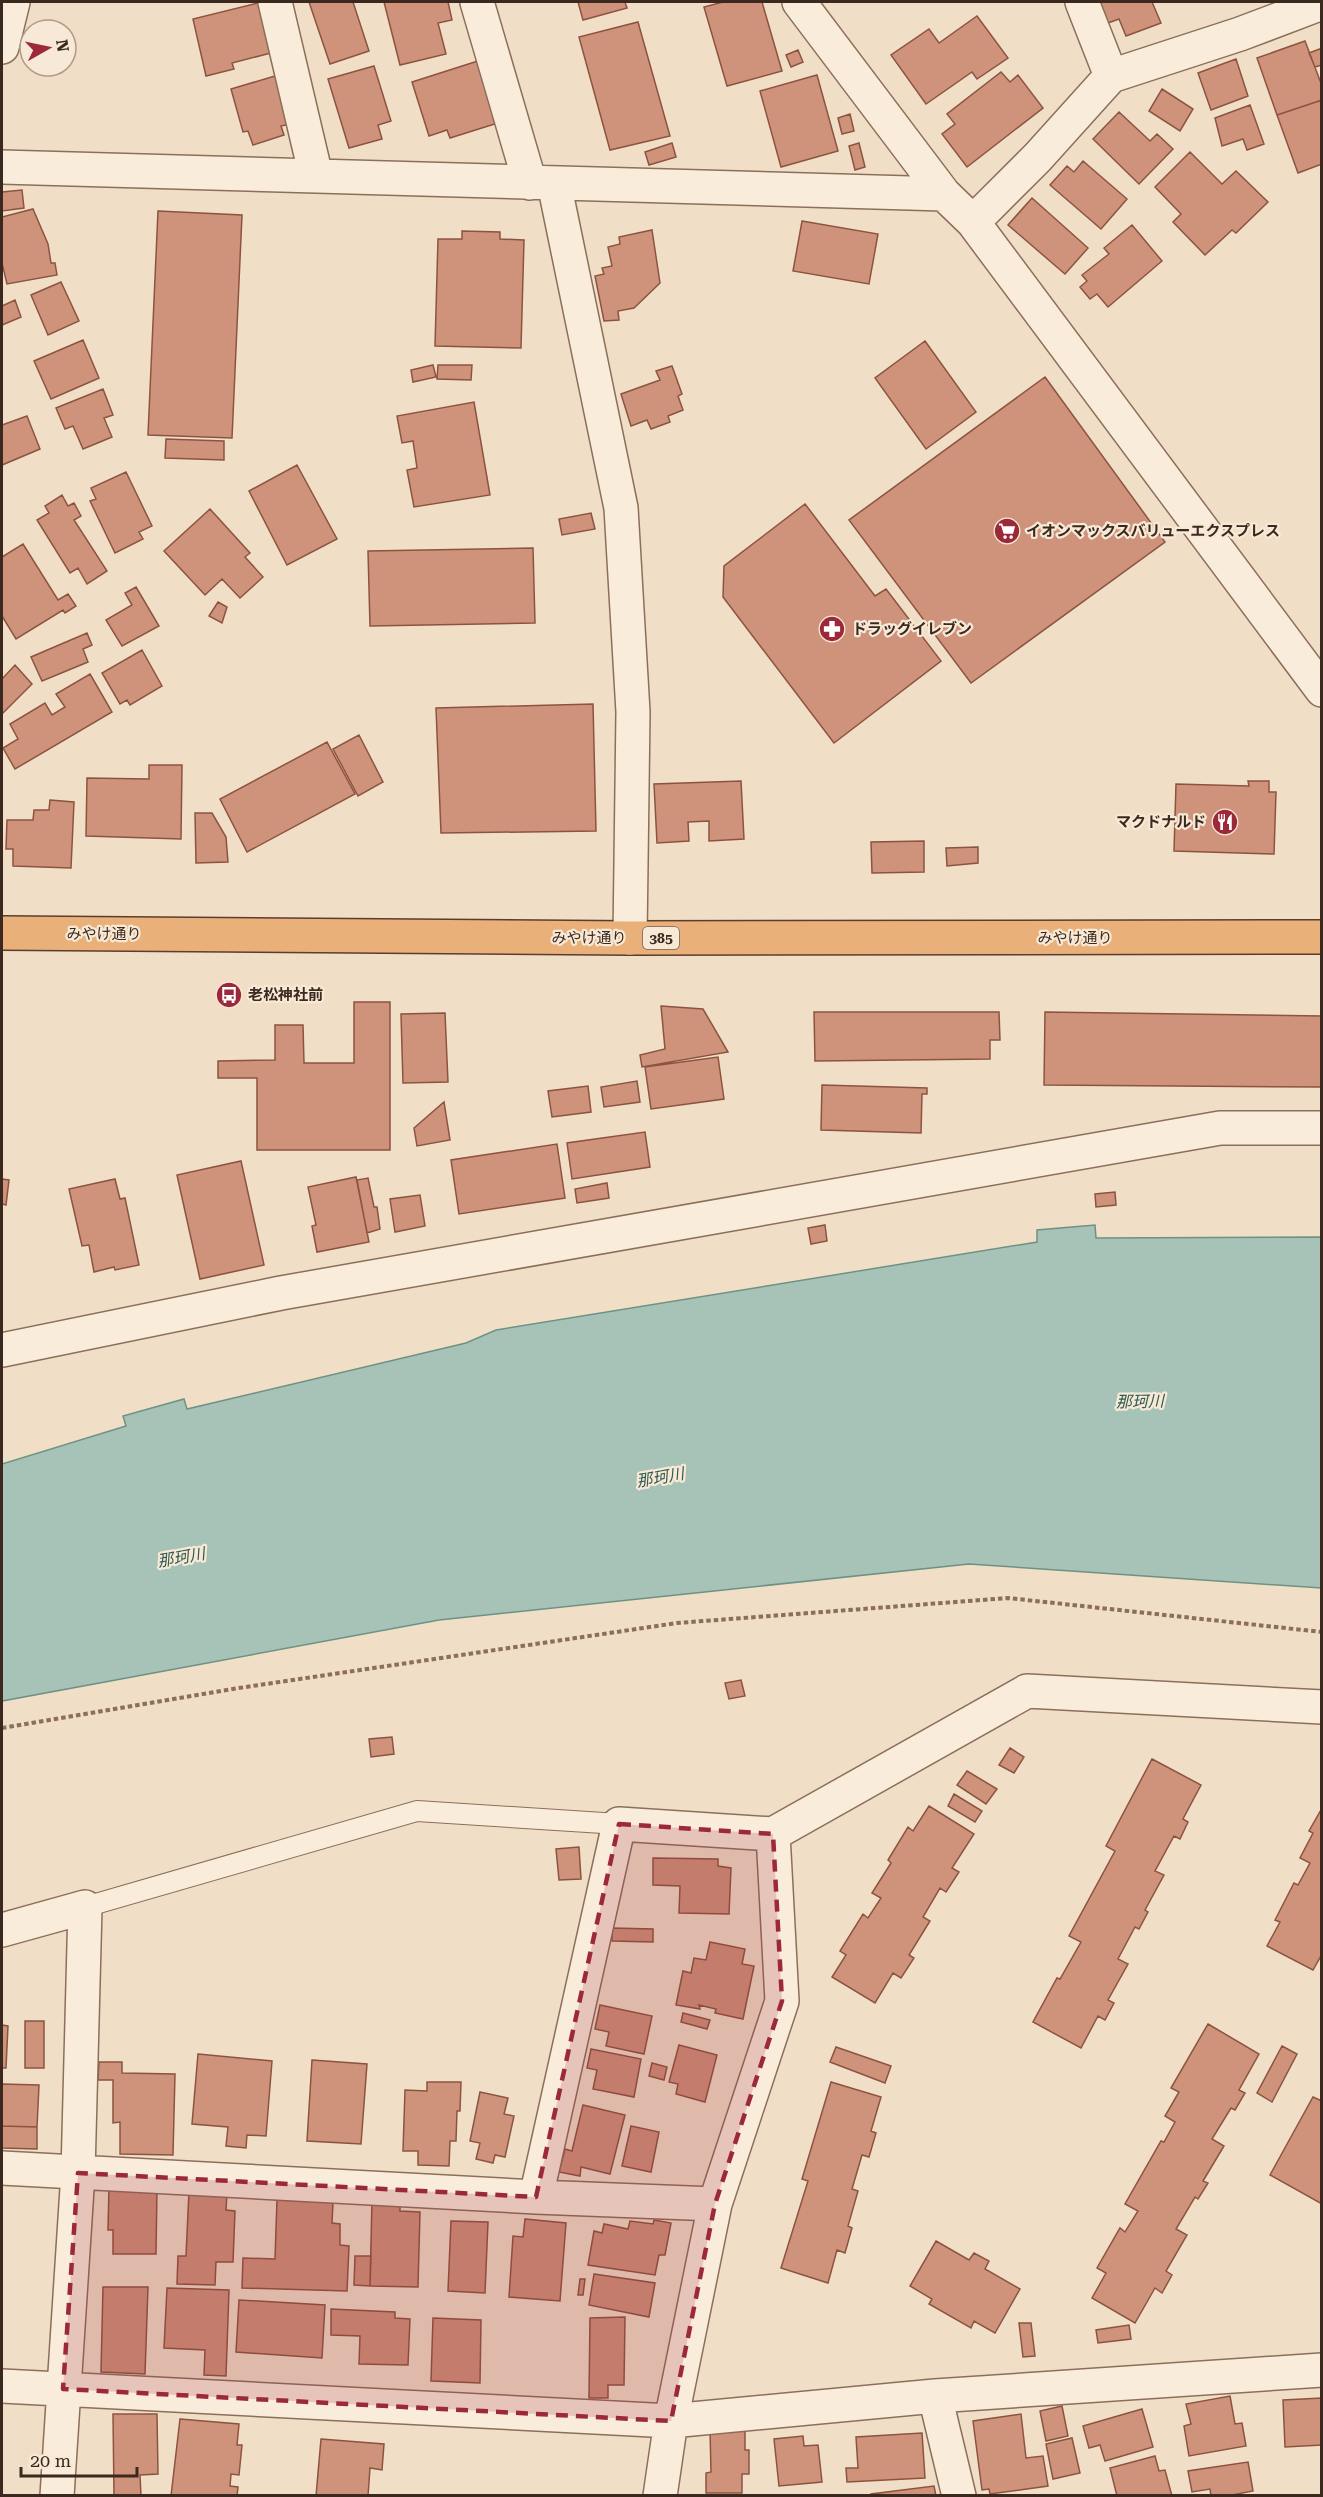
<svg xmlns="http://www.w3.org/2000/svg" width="1323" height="2497" font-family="'Roboto Serif','Noto Sans JP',serif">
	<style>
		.water { fill: #a7c3b7; stroke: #6d9284; stroke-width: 1.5 }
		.building { fill: #cf937b; stroke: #8c5440; stroke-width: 1.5 }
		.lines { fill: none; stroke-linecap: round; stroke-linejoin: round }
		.service-casing { stroke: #8c6f5b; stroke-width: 22 }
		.minor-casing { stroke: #8c6f5b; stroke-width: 36 }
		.trunk-casing { stroke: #5a3d2f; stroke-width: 36 }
		.path { stroke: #8c6f5b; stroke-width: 4; stroke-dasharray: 4.5 3; stroke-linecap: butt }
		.service { stroke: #faecda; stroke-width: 20 }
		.minor { stroke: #faecda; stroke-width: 33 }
		.trunk { stroke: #eab07a; stroke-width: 33 }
		.marked { fill: #9c2939; fill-opacity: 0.2; stroke: #9c2939; stroke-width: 4.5; stroke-dasharray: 12 8; stroke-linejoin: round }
		.labels { text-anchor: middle; stroke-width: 4.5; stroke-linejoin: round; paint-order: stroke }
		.shield { fill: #f7e9d6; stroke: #736356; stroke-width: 1.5 }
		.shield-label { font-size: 14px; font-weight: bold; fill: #3b291f }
		.poi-label { font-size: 15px; font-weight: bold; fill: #3b291f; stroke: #f7e9d6; text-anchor: start }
		.street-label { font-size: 15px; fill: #3b291f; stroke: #f7e9d6 }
		.water-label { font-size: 16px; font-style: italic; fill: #2e5b53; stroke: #f7e9d6 }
	</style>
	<rect width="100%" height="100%" fill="#f0dec6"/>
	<path class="water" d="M1095,1225L1096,1238L1321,1237V1588L969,1564L439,1620L2,1701V1464L126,1426L123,1416L184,1399L187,1409L466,1343L496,1330L1037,1242V1230Z"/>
	<path class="building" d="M309,2H353L369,51L330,64Z
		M384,2H448L452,20L438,23L446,54L400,65Z
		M578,2H625L627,8L583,20Z
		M723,2H762L782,71L727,86L704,7Z
		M1100,2H1152L1161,23L1126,36L1119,19L1108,23Z
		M258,3L271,53L232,63L234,69L206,76L193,19Z
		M977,16L1008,58L977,79L972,72L926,104L891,55L929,29L939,43Z
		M638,22L670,136L610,150L579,37Z
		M1305,41L1322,86V100L1277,115L1257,58Z
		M1322,48V65L1315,67L1309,53Z
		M798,50L803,62L791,67L786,55Z
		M1236,59L1248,96L1211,110L1198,73Z
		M481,60L501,122L450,138L447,130L429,136L412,82Z
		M374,66L391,121L378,125L382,139L349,148L328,79Z
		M1001,72L1010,82L1018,75L1043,108L967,167L942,134L955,124L947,114Z
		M817,75L838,151L781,167L760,91Z
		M275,76L290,124L281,126L284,135L253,145L248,131L243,132L231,89Z
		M1162,89L1193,109L1180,131L1149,111Z
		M1322,100V164L1298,173L1277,115Z
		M1250,105L1264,144L1247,150L1243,139L1222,146L1215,118Z
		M1119,112L1150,141L1157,134L1173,149L1139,184L1093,139Z
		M850,114L854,131L842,134L838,118Z
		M672,143L676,157L649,165L645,152Z
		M859,143L865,167L855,170L849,146Z
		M1190,152L1222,184L1236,171L1268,202L1236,233L1232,230L1205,255L1173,222L1181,214L1155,187Z
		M1083,161L1127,199L1101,229L1050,185L1067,166L1074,172Z
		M22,190L24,208L2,211V192Z
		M1032,198L1088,248L1065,274L1008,225Z
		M33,209L48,244L51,263H55L57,275L7,284L2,263V217Z
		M158,211L242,215L232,438L148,435Z
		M802,221L878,234L869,284L793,271Z
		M1132,225L1162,261L1108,307L1097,294L1090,299L1080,287L1087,281L1082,275L1109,254L1104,248Z
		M652,230L660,283L634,308L618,311L619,320L604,321L595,276L604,274L602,268L612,266L608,247L620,244L619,237Z
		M462,231L500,232V239L524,240L521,348L435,346L438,239H462Z
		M61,282L79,321L48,335L31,295Z
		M15,300L21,317L2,325V306Z
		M83,340L99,378L51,399L34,361Z
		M925,341L976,412L926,449L875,378Z
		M433,365L436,377L413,382L411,370Z
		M438,365H472L471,380L437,379Z
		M672,366L682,394L678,396L683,410L668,416L670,422L651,429L647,420L631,426L621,394L660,380L656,371Z
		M1045,377L1165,542L971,683L849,520Z
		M103,389L113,415L104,418L112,437L83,449L73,426L65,429L56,408Z
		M474,402L490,495L414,507L407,470L417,468L413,441L402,443L397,416Z
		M27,416L40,449L2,465V425Z
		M166,439L224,441V460L165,458Z
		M297,465L337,539L287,565L249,491Z
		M126,472L152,526L139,532L143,539L115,553L90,501L96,499L91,488Z
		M62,495L68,506L74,503L81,516L74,520L107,571L87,584L78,568L70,573L37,520L49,513L45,506Z
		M805,504L875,596L886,589L941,661L834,743L723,597L724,566Z
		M210,509L250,553L245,557L263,577L240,598L222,579L205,595L164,551Z
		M591,513L595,529L562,535L559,519Z
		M23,544L58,600L68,594L76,606L65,613L63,610L16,639L2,616V557Z
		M533,548L535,623L370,626L368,551Z
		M136,587L159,626L122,646L106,620L132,605L125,593Z
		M218,602L227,607L222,623L209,616Z
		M87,633L92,645L83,649L88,662L42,681L31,657Z
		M142,650L162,686L130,705L127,700L120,704L102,673Z
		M15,665L32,684L2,714V679Z
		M90,674L112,712L15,769L3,748L18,739L10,724L45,703L52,715L65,707L56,694Z
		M593,704L596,831L441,833L436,708Z
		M359,735L383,782L358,796L333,749Z
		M327,742L355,794L247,852L220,799Z
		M149,765H182L181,839L86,836L87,778L149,779Z
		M741,781L744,839L709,841V821L688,822L689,841L657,843L654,784Z
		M1248,781H1269V792H1276L1274,854L1174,851L1176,784L1249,786Z
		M50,800L74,802L71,868L13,866V849H6L7,820H33L34,810H49Z
		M195,813H212L226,837L228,862L196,863Z
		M924,841V872L872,873L871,842Z
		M978,847V863L947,866L946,848Z
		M354,1002H390V1150H257V1078H218V1061L275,1060V1025H303L304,1063H354Z
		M661,1006L703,1009L728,1052L642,1067L640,1055L665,1049Z
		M814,1012H999L1000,1040H990V1059L815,1061Z
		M1045,1012L1322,1016V1087L1044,1085Z
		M445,1013L448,1082L403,1083L401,1014Z
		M718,1057L724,1099L651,1109L645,1067Z
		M637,1081L640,1102L604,1107L601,1087Z
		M822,1085L927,1088V1094H922L921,1133L821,1130Z
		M588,1086L591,1112L552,1117L548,1091Z
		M444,1102L450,1140L417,1146L414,1128Z
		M645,1132L650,1167L572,1179L567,1143Z
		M557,1144L565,1198L459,1214L451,1160Z
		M241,1161L264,1265L200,1279L177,1175Z
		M356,1177L369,1242L317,1252L312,1226L316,1225L308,1187Z
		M368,1178L374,1207H377L380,1229L367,1233L357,1180Z
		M2,1179L9,1180L6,1205L2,1204Z
		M115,1179L120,1199L125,1198L139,1265L115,1270L114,1267L94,1272L89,1245L82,1246L69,1189Z
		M607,1183L609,1198L577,1203L575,1189Z
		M1115,1192L1116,1205L1096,1207L1095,1194Z
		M420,1195L425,1226L395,1232L390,1199Z
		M825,1225L827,1241L811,1244L808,1228Z
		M741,1680L745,1696L729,1699L725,1683Z
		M392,1737L394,1754L371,1757L369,1739Z
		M1010,1748L1024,1757L1014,1773L999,1765Z
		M1152,1759L1201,1785L1183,1819L1188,1822L1180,1839L1174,1836L1155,1871L1164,1875L1145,1910L1148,1912L1139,1929L1135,1927L1118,1959L1128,1964L1108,2000L1114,2003L1105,2020L1098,2016L1081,2048L1033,2022L1057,1978L1060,1979L1081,1942L1069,1936L1115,1851L1106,1846Z
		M967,1771L997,1789L986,1804L957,1785Z
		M954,1794L982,1811L975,1822L948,1806Z
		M929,1806L974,1834L952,1868L959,1872L946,1892L940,1888L923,1917L930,1921L909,1955L914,1958L901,1978L893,1973L875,2003L832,1977L846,1955L840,1951L863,1914L868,1918L881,1898L872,1893L891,1863L888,1860L908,1827L913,1831Z
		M1322,1808V1954L1313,1970L1267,1946L1280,1922L1275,1920L1294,1883L1298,1885L1310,1863L1300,1858L1313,1833L1309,1831Z
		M579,1847L581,1879L559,1880L556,1849Z
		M653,1858L718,1859V1866L731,1868L729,1914L679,1913L680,1886L653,1885Z
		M612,1928L653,1929V1942L612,1941Z
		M710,1942L745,1949L742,1964L754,1966L743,2019L715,2013L716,2009L699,2005L700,2009L676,2005L683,1971L691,1973L694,1958L706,1960Z
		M600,2005L652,2016L644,2054L606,2046L609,2032L595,2029Z
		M683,2013L710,2020L707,2029L681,2022Z
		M25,2021H44V2068H25Z
		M1208,2024L1259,2054L1239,2090L1245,2093L1235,2110L1231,2108L1212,2139L1224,2146L1203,2181L1208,2183L1198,2199L1195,2197L1176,2229L1187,2235L1166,2271L1172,2275L1162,2293L1155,2288L1135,2323L1092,2298L1106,2273L1097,2268L1120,2228L1125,2232L1138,2211L1125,2204L1161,2141L1164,2142L1175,2122L1165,2116L1179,2092L1171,2088Z
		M2,2025L8,2026L6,2068H2Z
		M679,2045L717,2055L705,2102L676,2094L678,2084L669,2082Z
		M1282,2046L1297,2054L1272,2102L1257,2093Z
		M836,2047L891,2066L885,2083L830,2062Z
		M591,2049L641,2059L634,2097L593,2089L597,2070L587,2068Z
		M198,2054L272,2061L266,2136L247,2135L246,2148L226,2146L228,2127L192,2124Z
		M312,2060L367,2064L361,2144L307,2141Z
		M99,2062H122V2073L175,2074L173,2155L120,2154V2122L113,2123V2080H98Z
		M652,2063L667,2067L664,2080L649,2076Z
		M427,2082H461L460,2111H457L456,2141H450L449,2166L418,2165V2151H403L405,2090L427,2091Z
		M831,2082L881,2097L871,2131L876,2133L869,2157L862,2155L852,2189L858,2191L848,2226L852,2228L845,2253L837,2250L828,2283L781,2268L808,2181L802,2179Z
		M2,2084L39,2085L37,2127L2,2126Z
		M480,2092L508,2098L504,2114L514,2116L505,2157L495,2155L493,2163L476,2159L480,2143L470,2141Z
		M1313,2097L1322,2101V2204L1270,2175Z
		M583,2105L625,2115L610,2174L581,2167L580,2176L559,2172L565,2149L572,2151Z
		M2,2126L37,2127V2149L2,2148Z
		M631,2126L659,2132L651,2172L622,2166Z
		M109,2187L157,2188L156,2254H113V2230H108Z
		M189,2191L227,2193L226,2210L235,2211L233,2262H216L215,2285L177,2284L178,2256H186Z
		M277,2200L333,2202L332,2223L340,2224V2245L349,2246L347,2291L242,2288L243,2258L275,2259Z
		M372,2201L400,2202V2211L420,2212L418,2287L370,2286Z
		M525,2219L566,2223L560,2301L509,2297L513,2236L523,2237Z
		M654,2220L671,2223L665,2255H659L655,2275L588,2265L594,2231L602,2233L604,2224L628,2229L630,2221L653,2224Z
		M451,2221L488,2222L485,2293L448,2291Z
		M936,2241L969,2260L974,2253L989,2261L985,2269L1020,2289L995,2333L974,2321L971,2328L929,2304L932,2299L910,2286Z
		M355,2256H371L370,2286L354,2285Z
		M594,2274L655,2283L649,2317L589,2305Z
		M580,2279H585L583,2295H578Z
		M103,2287H148L145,2374L101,2372Z
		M167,2288L229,2290L226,2376L204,2375L205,2350L164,2348Z
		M239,2300L325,2305L322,2358L236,2352Z
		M331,2309L395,2312V2318L410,2319L408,2365L359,2364L360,2336L331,2335Z
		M625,2317L624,2385H608V2398H589L590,2318Z
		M433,2318L481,2320L480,2383L431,2381Z
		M1019,2323H1031L1035,2356L1023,2357Z
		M1129,2325L1131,2339L1098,2343L1096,2330Z
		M1230,2396L1235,2424L1242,2423L1246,2446L1189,2456L1184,2426L1191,2424L1186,2404Z
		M1322,2398V2445L1285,2447L1283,2400Z
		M1062,2406L1068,2436L1046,2441L1040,2411Z
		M1142,2409L1153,2447L1105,2461L1100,2445L1089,2448L1083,2426Z
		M113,2414H157L158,2474L140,2475L141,2496H114Z
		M1021,2414L1026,2458L1043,2456L1048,2486L990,2494L989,2489L982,2490L973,2421Z
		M180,2419L239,2424L237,2445H242L239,2475L231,2474L230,2486L238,2487L237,2496H171Z
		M745,2429V2450H749V2474H742V2493H706V2473L711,2472L710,2430Z
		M922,2433L925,2478L847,2482L846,2468H858L856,2437Z
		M803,2436L804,2446L818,2445L822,2482L779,2486L774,2439Z
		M1072,2438L1080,2473L1053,2479L1046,2444Z
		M321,2439L384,2444L382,2470L370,2468L368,2496H316Z
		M1155,2456L1159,2471L1165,2470L1172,2496H1117L1110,2468Z
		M1248,2462L1253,2491L1227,2496H1211L1210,2489L1192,2492L1188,2471Z
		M934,2486L936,2496H871V2494Z"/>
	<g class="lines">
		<g class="service-casing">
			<path id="service" d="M85,1907L417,1811L619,1824"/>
		</g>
		<g class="minor-casing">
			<path id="minor" d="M275,2L316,176
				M477,2L530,183
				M799,2L944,194L973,222L1322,690
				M1082,2L1111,76
				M2,47L13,2
				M2,167L944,194
				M554,183L621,508L633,712L630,938
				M973,222L1038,157L1111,76L1240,34L1322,3
				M2,1350L281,1293L1220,1128H1322
				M2,1930L85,1907L78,2173L57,2496
				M2,2168L536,2197L715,2204
				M536,2197L619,1824L773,1834
				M2,2386L671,2421L935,2396L1322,2370
				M935,2396L959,2496
				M660,2496L671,2421L715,2204L782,2001L773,1834L1027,1691L1322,1707"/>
		</g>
		<g class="trunk-casing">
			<path id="trunk" d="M2,933L630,938L1322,937"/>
		</g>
		<path class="path" d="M2,1728L239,1688L677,1623L1008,1598L1322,1632"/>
		<use href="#service" class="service"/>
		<use href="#minor" class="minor"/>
		<use href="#trunk" class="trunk"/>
	</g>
	<path class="marked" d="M619,1824L773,1834L782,2001L715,2204L671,2421L63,2389L78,2173L536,2197Z"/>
	<defs>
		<g id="supermarket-disc" transform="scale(1.35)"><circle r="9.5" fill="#9c2939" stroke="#f7e9d6"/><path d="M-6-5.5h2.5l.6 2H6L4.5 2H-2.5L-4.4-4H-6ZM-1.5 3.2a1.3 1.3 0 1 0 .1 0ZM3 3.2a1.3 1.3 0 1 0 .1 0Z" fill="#fff"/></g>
		<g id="pharmacy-disc" transform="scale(1.35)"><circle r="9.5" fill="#9c2939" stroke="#f7e9d6"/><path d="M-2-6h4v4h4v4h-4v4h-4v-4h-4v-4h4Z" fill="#fff"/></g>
		<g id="restaurant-disc" transform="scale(1.35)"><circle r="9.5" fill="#9c2939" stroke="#f7e9d6"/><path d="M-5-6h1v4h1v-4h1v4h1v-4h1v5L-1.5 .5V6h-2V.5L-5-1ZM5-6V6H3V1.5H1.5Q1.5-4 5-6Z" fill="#fff"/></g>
		<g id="bus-disc" transform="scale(1.35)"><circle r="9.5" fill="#9c2939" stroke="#f7e9d6"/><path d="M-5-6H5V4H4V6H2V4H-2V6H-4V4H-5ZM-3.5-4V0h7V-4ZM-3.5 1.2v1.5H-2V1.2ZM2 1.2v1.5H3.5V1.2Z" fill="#fff"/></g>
	</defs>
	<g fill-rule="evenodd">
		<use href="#supermarket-disc" x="1007" y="531"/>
		<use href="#pharmacy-disc" x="832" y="629"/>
		<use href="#restaurant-disc" x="1225" y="822"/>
		<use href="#bus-disc" x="229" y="995"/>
	</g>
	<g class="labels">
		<rect class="shield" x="643" y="927" width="36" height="22" rx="4.5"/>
		<g class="shield-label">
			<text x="661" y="943">385</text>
		</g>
		<g class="poi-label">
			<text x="1026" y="536">イオンマックスバリューエクスプレス</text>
			<text x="852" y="634">ドラッグイレブン</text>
			<text x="1206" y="827" text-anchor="end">マクドナルド</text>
			<text x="248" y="1000">老松神社前</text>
		</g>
		<g class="street-label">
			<text x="104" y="939">みやけ通り</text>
			<text x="589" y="943">みやけ通り</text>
			<text x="1075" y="943">みやけ通り</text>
		</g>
		<g class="water-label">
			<text transform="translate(1140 1401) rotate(-1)" y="6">那珂川</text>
			<text transform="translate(660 1477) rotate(-10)" y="6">那珂川</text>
			<text transform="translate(181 1557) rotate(-10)" y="6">那珂川</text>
		</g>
	</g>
	<rect width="1323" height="2497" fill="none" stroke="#3b291f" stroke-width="6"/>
	<g transform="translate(48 48) rotate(81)"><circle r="28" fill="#f7e9d6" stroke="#ac9c8d" stroke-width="1.5"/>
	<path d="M0-4.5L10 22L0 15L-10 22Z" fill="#9c2939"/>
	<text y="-9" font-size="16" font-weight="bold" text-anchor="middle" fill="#3b291f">N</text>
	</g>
	<path d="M21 2467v9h116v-9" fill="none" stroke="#3b291f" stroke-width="3"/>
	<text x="30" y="2467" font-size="18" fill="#3b291f" stroke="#f7e9d6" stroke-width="4.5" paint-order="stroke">20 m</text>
</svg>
